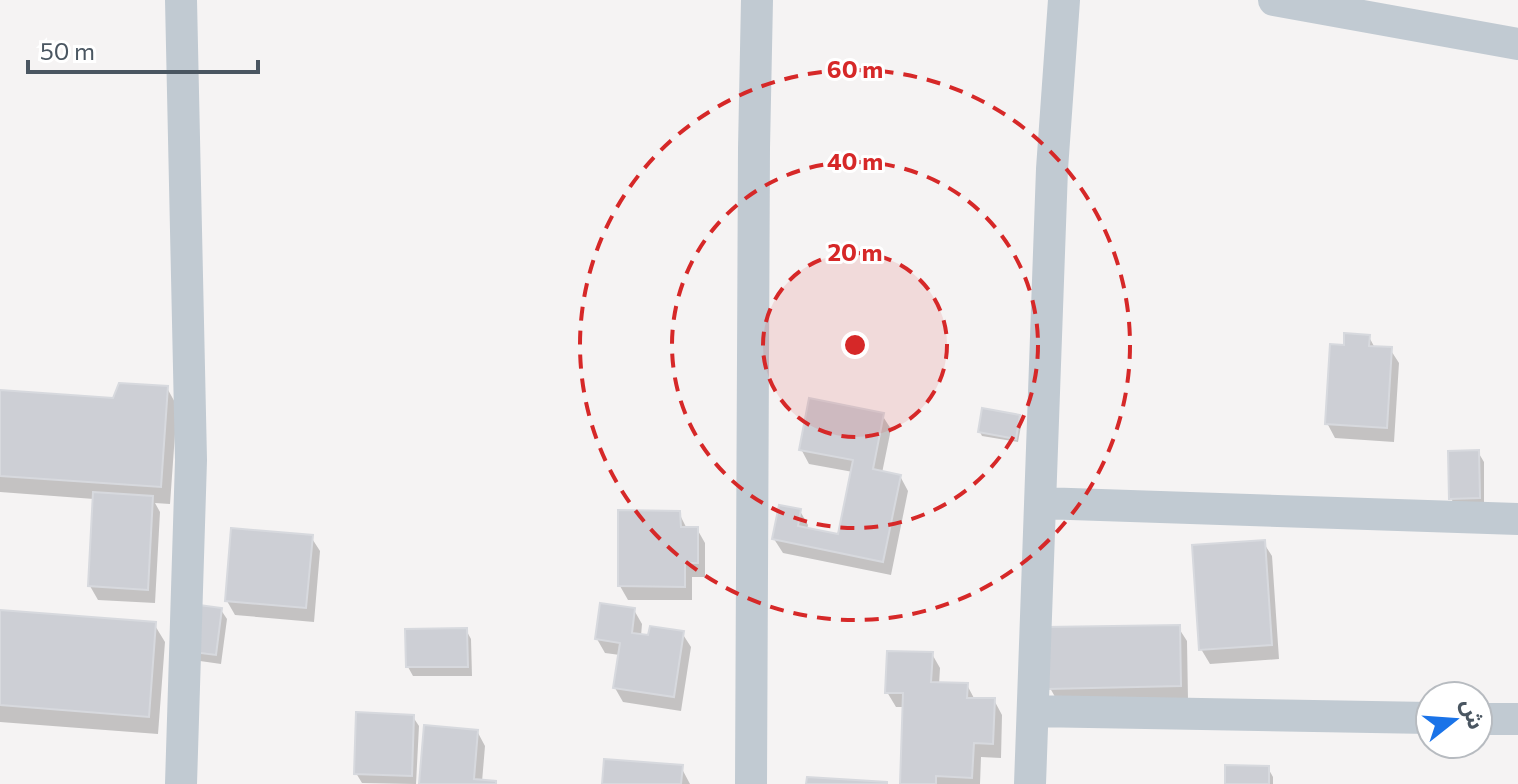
<svg xmlns="http://www.w3.org/2000/svg" width="1518" height="784" font-family="Commissioner,'Noto Sans Arabic',sans-serif">
	<style>
		.shadow { fill: #0003 }
		.building { fill: #cdcfd5; stroke: #d7d9de; stroke-width: 2 }
		.lines { fill: none; stroke-linecap: round; stroke-linejoin: round }
		.minor { stroke: #c1cad2; stroke-width: 32 }
		.ring { fill: none; stroke: #d62828; stroke-width: 4; stroke-dasharray: 14 10 }
		.centre { fill: #d62828; stroke: #fff; stroke-width: 4 }
		.ring-label { font-size: 24px; text-anchor: middle; font-weight: bold; fill: #d62828; stroke: #fff; stroke-width: 6; stroke-linejoin: round; paint-order: stroke }
	</style>
	<rect width="100%" height="100%" fill="#f5f3f3"/>
	<path class="shadow" d="M1369,337L1375,348L1390,349L1399,363L1394,442L1335,438L1327,423L1346,347Z
		M167,388L177,406L170,504L155,503L160,512L155,603L98,600L90,586L94,499L0,492V392L114,400Z
		M882,415L891,429L882,473L900,476L908,491L891,575L783,553L774,539L800,511L808,525L807,530L839,537L853,472L809,464L801,449Z
		M1019,417L1022,421L1018,442L982,436L980,432Z
		M1478,452L1484,462V507L1456,508L1451,498Z
		M679,513L687,529H697L705,543V577H692V600H628L620,586Z
		M311,537L320,551L314,622L235,615L227,601Z
		M1263,542L1272,556L1279,659L1210,664L1201,649Z
		M221,610L227,619L221,664L200,661L194,652Z
		M634,610L642,624L641,636L682,633L691,647L681,711L623,702L615,688L620,655L605,653L597,639Z
		M0,612L154,624L165,642L158,734L0,722Z
		M1178,627L1187,641L1188,700L1058,702L1050,688Z
		M466,630L471,639L472,676H413L408,667Z
		M932,654L940,668L939,685H967L975,700H994L1002,715L1001,758L981,757L980,784H902L904,707H896L887,692Z
		M413,717L419,726L416,784L362,783L356,773Z
		M477,731L485,746L482,782L496,784H421Z
		M681,767L690,784H604Z
		M1268,768L1273,777V784H1227Z"/>
	<path class="building" d="M1344,333L1370,335L1369,346L1392,347L1387,428L1325,424L1330,344L1344,345Z
		M119,383L168,386L161,487L0,476V390L113,398Z
		M809,398L884,413L873,469L901,475L883,562L772,539L779,505L801,509L798,526L838,534L853,460L799,450Z
		M982,408L1020,415L1016,439L978,432Z
		M1479,450L1480,498L1449,499L1448,451Z
		M93,492L153,496L148,590L88,586Z
		M618,510L680,511L681,527H698V563H685V587L618,586Z
		M231,528L313,535L306,608L225,601Z
		M1265,540L1272,645L1199,650L1192,545Z
		M600,603L635,608L632,633L648,635L650,626L684,631L674,697L613,688L620,643L595,639Z
		M199,605L222,608L216,655L192,652Z
		M0,610L156,622L149,717L0,705Z
		M1180,625L1181,686L1048,689L1046,627Z
		M467,628L468,667H406L405,629Z
		M887,651L933,652L931,682L968,683L967,698H995L993,744L974,743L972,778L936,776V784H900L903,693H885Z
		M356,712L414,715L412,776L354,774Z
		M424,725L478,730L474,779L496,781V784H419Z
		M604,759L683,765L681,784H602Z
		M1225,765L1269,766V784H1225Z
		M807,777L887,782V784H806Z"/>
	<g class="lines">
		<path class="minor" d="M1274,0L1518,44
			M1041,503L1518,519
			M1033,711L1430,718
			M1478,719H1518
			M181,784L191,460L181,0
			M751,784L754,148L757,0
			M1030,784L1052,169L1064,0"/>
	</g>
	<circle cx="855" cy="345" r="92" fill="#d62828" fill-opacity=".12"/>
	<g class="ring">
		<circle cx="855" cy="345" r="92"/>
		<circle cx="855" cy="345" r="183"/>
		<circle cx="855" cy="345" r="275"/>
	</g>
	<circle cx="855" cy="345" r="12" class="centre"/>
	<g class="ring-label">
		<text x="855" y="78">60 m</text>
		<text x="855" y="170">40 m</text>
		<text x="855" y="261">20 m</text>
	</g>
	<g transform="translate(1454 720) rotate(73)"><circle r="38" fill="#ffffff" stroke="#b7bbc0" stroke-width="2"/>
	<path d="M0-6L14 30L0 20L-14 30Z" fill="#1a73e8"/>
	<text y="-12" font-size="22" font-weight="bold" text-anchor="middle" fill="#4a5661">ش</text>
	</g>
	<path d="M28 60v12h230v-12" fill="none" stroke="#4a5661" stroke-width="4"/>
	<text x="40" y="60" font-size="24" fill="#4a5661" stroke="#ffffff" stroke-width="6" paint-order="stroke">50 m</text>
</svg>
